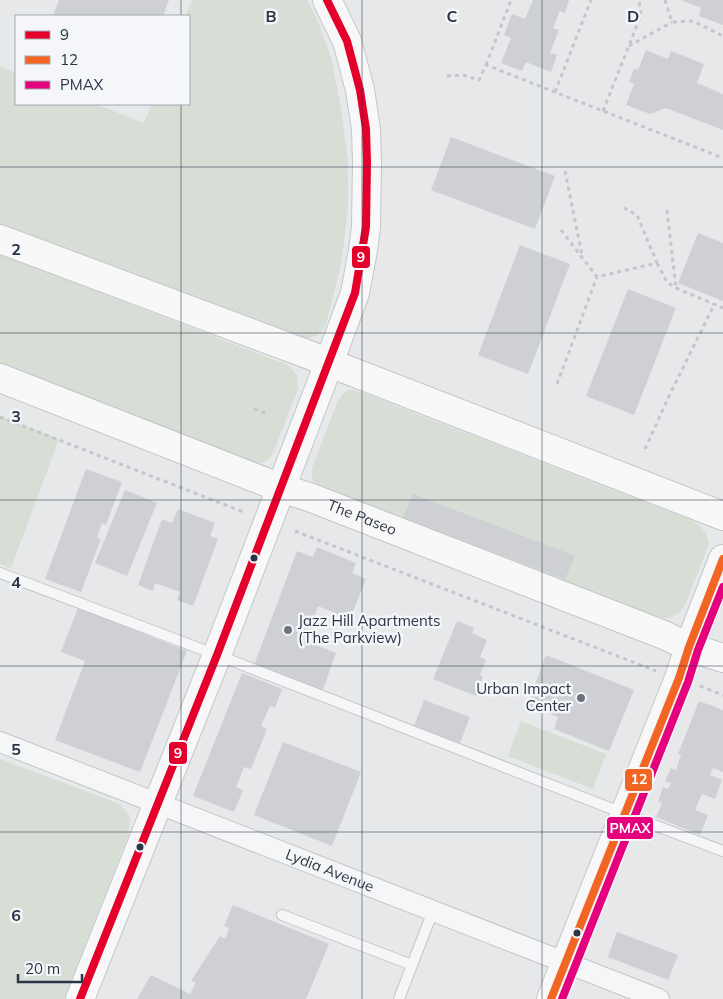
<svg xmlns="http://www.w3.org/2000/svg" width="723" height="999" font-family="Mulish,sans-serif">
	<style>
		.green { fill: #d6ded6 }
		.building { fill: #ced0d3 }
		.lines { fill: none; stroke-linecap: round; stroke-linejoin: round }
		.lane-casing { stroke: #c4c6c8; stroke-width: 12 }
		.street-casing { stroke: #c4c6c8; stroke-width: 22 }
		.secondary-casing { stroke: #c4c6c8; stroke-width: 30 }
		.primary-casing { stroke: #c2c5c8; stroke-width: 30 }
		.path { stroke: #c5c6ca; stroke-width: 3; stroke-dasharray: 4 4; stroke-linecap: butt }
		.lane { stroke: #f5f6f7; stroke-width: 10 }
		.street { stroke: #f5f6f7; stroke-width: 20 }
		.secondary { stroke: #f8f8f8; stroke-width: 28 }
		.primary { stroke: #f8f8f8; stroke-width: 28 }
		.bus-1-casing { stroke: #f4f6f9; stroke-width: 11 }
		.bus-2-casing { stroke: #f4f6f9; stroke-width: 11 }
		.bus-3-casing { stroke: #f4f6f9; stroke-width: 11 }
		.bus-1 { stroke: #e4002b; stroke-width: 8 }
		.bus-2 { stroke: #f26522; stroke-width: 8 }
		.bus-3 { stroke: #e5007d; stroke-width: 8 }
		.grid { fill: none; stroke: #2b3445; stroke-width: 1; stroke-opacity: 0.55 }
		.bus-dot { fill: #2b3445; stroke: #f4f6f9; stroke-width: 2 }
		.poi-dot { fill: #6c737f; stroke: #f4f6f9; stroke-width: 2 }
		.labels { text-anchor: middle; stroke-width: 5; stroke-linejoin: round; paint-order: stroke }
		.street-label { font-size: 15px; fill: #2b3445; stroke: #f4f6f9 }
		.poi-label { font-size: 15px; fill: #2b3445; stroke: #f4f6f9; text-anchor: start }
		.grid-label { font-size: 16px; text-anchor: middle; font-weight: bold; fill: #2b3445; stroke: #f4f6f9; stroke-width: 5; stroke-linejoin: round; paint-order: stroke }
		.line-badge { stroke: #f4f6f9; stroke-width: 2 }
		.badge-label { font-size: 14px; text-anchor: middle; font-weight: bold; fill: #fff }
	</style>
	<rect width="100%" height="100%" fill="#e6e8ea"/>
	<path class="green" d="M192,0H307L316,17L331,57L341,108L348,162V206L342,259L330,309L325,326L318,335L309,338H299L0,223V67L16,73V104H95L144,123L152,104H189V16H185Z
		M0,254L285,364C296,371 299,375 298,389L274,451L269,459L262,463L254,462L0,367Z
		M348,390H355L693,521C702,528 708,532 709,544L685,605C673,624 663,618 644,612L321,489L314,484L312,477V468L337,403L342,395Z
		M0,416L59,439L11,568L0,564Z
		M521,721L606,754L593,789L508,756Z
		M0,759L120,804L130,816L129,834L64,999H0Z"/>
	<path class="building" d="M59,0H169L163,16H53Z
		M533,0H569L565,13L560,11L553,28L559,30L550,53L557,55L551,72L526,62L522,71L501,63L511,38L504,35L512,14L525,19Z
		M681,0H723V25L699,16L701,8Z
		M646,50L668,59L671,51L704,64L697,83L723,94V130L666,108L650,114L626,105L634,84L629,82L634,69L638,70Z
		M451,137L555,176L535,229L431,190Z
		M698,233L723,243V301L678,283Z
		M520,245L570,264L528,374L478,355Z
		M628,289L676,308L634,415L586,396Z
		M86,469L122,482L106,525L102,523L97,538L101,539L81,592L45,579Z
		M125,490L157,503L127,576L95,563Z
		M413,494L575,556L565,579L403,518Z
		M178,509L215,523L210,536L218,539L193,606L177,600L180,592L155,583L153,591L138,585L162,519L172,523Z
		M317,547L356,563L352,573L366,579L350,619L318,606L305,641L336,653L322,692L254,665L297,551L313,557Z
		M78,608L187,651L140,772L55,740L85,661L61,652Z
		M457,621L474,628L472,633L487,640L480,657L486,660L480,675L483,677L476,696L433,679Z
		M546,655L634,690L609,751L554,729L558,717L527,706Z
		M242,673L282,689L275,708L270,706L261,726L267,729L251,769L244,767L236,787L243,790L234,812L193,796Z
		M424,700L470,717L460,743L414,726Z
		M699,701L723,710V772L713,768L710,775L722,780L715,799L702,794L695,810L708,815L700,835L656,817L662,803L658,802L663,787L668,789L671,783L665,781L671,768L676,770L681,755L678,754Z
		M283,742L361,772L332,846L254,815Z
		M233,905L329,944L306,999H137L151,975L190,994L196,983L191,981L220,936L225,939L229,928L224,926Z
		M617,932L678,955L668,980L608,957Z"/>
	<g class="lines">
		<g class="lane-casing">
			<path id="lane" d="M0,573L217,655L646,822L723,851
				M282,915L412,965L433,911
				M399,999L412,965"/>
		</g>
		<g class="street-casing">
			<g id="street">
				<path id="s1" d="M0,742L659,999"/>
			</g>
		</g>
		<g class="secondary-casing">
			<path id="secondary" d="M80,999L217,655L329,363L355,293L363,250L366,227L367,162L366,129L360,90L347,41L327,0
				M551,999L679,678L689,647L723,559"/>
		</g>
		<g class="primary-casing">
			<g id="primary">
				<path d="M0,239L304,353L723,516"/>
				<path id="s2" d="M0,378L281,488L309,497L664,635L689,647L723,658"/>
			</g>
		</g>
		<path class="path" d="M665,0L672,22L690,21L699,24L723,36
			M629,46L672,22
			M486,65L511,0
			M447,76L463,75L479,80L486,65L723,158
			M555,92L591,0
			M603,111L641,15L639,0
			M565,171L582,255
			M667,210L676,288
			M561,230L597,277L657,263L637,215L624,208
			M657,263L667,282L676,288L723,308
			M557,384L597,277
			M254,409L267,414
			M0,417L246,513
			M645,449L670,394L714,305
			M295,531L656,671
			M700,686L723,695"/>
		<use href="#lane" class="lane"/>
		<use href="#street" class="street"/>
		<use href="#secondary" class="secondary"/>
		<use href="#primary" class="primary"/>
		<g class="bus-1-casing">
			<path id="bus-1" d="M80,999L217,655L355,293L366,227L367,162L366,129L360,90L347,41L327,0"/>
		</g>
		<g class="bus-2-casing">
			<path id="bus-2" d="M551,999L679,678L689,647L723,559"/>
		</g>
		<g class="bus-3-casing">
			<path id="bus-3" d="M562,999L688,682L698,650L723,587"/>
		</g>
		<use href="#bus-1" class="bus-1"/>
		<use href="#bus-2" class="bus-2"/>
		<use href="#bus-3" class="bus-3"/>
	</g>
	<path class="grid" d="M181,0V16M362,0V999M542,0V999M181,104V999M0,167H723M0,333H723M0,500H723M0,666H723M0,832H723"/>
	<g class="bus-dot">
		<circle cx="254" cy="558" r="4.5"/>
		<circle cx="140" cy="847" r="4.5"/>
		<circle cx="577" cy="933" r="4.5"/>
	</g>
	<g class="poi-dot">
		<circle cx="288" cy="630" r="5"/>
		<circle cx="581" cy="698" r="5"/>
	</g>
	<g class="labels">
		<g class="street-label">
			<text dy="5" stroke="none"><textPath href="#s2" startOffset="388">The Paseo</textPath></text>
			<text dy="5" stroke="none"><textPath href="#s1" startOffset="354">Lydia Avenue</textPath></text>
		</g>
		<g class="poi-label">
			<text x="298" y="626">Jazz Hill Apartments<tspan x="298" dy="17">(The Parkview)</tspan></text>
			<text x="571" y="694" text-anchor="end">Urban Impact<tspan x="571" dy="17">Center</tspan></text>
		</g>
	</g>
	<g class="grid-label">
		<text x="271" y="22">B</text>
		<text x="452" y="22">C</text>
		<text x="633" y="22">D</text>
		<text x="16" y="255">2</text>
		<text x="16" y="422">3</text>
		<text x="16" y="588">4</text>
		<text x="16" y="755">5</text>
		<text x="16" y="921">6</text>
	</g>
	<g class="line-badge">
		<rect x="351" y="245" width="20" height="24" rx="5" fill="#e4002b"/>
		<rect x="168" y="741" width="20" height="24" rx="5" fill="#e4002b"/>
		<rect x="624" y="768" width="29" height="24" rx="5" fill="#f26522"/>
		<rect x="606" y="816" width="48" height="24" rx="5" fill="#e5007d"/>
	</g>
	<g class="badge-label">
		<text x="361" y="262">9</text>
		<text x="178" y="758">9</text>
		<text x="639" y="784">12</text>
		<text x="630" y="833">PMAX</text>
	</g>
	<rect x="15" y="15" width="175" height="90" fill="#f4f6f9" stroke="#a4a8b1"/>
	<rect x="25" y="31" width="25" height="8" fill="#e4002b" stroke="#a4a8b1"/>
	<text x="60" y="40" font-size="15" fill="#2b3445">9</text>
	<rect x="25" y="56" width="25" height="8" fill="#f26522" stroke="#a4a8b1"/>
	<text x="60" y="65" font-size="15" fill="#2b3445">12</text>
	<rect x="25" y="81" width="25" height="8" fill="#e5007d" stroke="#a4a8b1"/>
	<text x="60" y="90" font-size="15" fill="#2b3445">PMAX</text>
	<path d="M18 974v8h64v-8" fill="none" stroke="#2b3445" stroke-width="2.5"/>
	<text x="25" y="974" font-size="15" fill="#2b3445" stroke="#f4f6f9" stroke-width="4" paint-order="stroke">20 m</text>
</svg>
